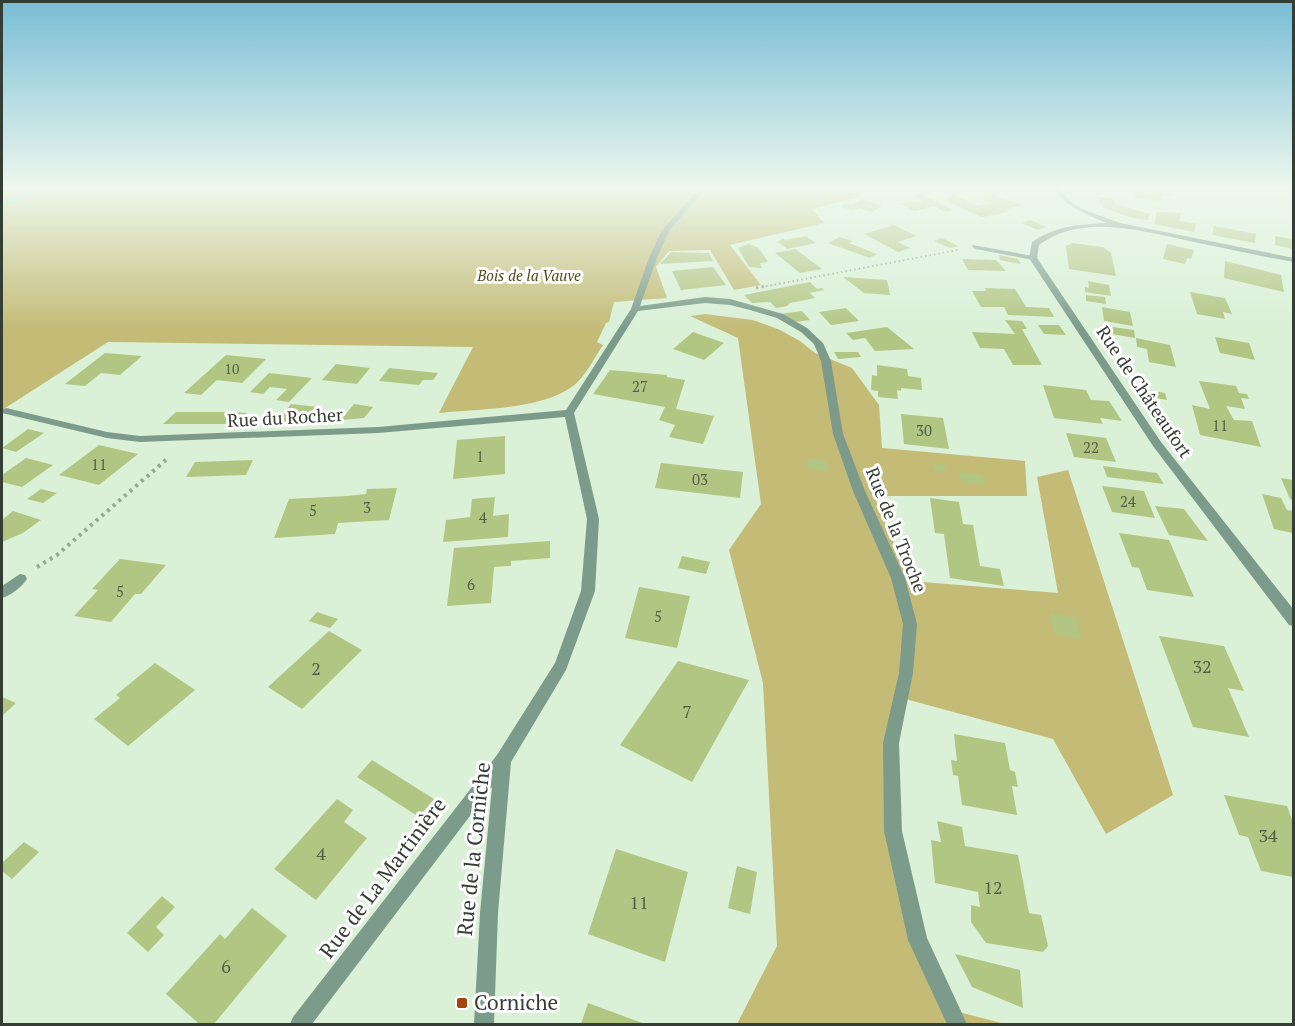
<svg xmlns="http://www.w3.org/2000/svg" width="1295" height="1026" font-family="'PT Serif',serif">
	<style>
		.forest { fill: #c3bb76 }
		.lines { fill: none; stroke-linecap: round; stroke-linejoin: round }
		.stream { fill: #70cbbc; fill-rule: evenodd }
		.building { fill: #b2c684 }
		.path-far2 { stroke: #99a996; stroke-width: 2; stroke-dasharray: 1.5 3; stroke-linecap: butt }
		.path-far1 { stroke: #99a996; stroke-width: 3; stroke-dasharray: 2 4; stroke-linecap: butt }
		.path { stroke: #99a996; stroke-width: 4; stroke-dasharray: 3 4.5; stroke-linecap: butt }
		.service { fill: #7d9b8b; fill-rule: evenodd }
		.minor { fill: #7d9b8b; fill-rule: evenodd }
		.poi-dot { fill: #a7440b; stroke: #fff; stroke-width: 2 }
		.labels { text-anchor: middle; stroke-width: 6; stroke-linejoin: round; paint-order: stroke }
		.far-number-label { font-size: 14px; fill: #546048 }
		.far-park-label { font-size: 15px; font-style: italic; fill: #534d18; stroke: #fff }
		.number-label { font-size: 15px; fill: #546048 }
		.street-label { font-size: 18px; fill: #353e34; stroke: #fff }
		.near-number-label { font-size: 18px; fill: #546048 }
		.near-street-label { font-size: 21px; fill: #353e34; stroke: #fff }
		.near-poi-label { font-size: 21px; fill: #353e34; stroke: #fff; text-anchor: start }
	</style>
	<rect width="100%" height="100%" fill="#daf0d7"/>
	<path class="forest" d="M2,187H866L858,197L812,209L824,223L730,245L761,285L734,290L710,250L669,251L656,267L667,298L614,302L609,322L606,323L597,342L603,345C595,357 585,377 573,386C541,410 478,409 439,413L473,347L108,342L2,410Z
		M705,314L753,320L780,330L800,341L815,353L852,368L879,405L882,448L1025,461L1027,496H874L910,581L1058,593L1037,477L1068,470L1173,795L1106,834L1053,739L898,697L889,738L912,921L955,1011L1005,1024H737L777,946L763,683L729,550L761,504L738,338L690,316Z"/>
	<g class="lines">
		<path class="stream" d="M42,187H49L2,207V203Z"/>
	</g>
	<path class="building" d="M1138,187H1156L1175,190L1173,197L1162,195L1159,202L1134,197Z
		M917,194L924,195L953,210L945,212L934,206L914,211L899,203L923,201L912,195Z
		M953,194L977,206L989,203L997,206L981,198L993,195L1022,205L1005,210L1009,211L1000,214L982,217L944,200Z
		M1096,197L1111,198L1116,204L1149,214L1148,220L1133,218L1101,207L1103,206Z
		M862,199L882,206L872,212L859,208L854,211L841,207L846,204L851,205Z
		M774,200L782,206L768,209L761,204Z
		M1157,212L1181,213L1179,221L1196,224L1194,232L1154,224Z
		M1030,220L1046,227L1038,230L1022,223Z
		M894,225L916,236L898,242L910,248L898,252L864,234Z
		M1214,226L1256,234L1255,243L1212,235Z
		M806,236L816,243L787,249L778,242L783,238L785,240Z
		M1275,236L1293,239V249L1275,245Z
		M840,237L853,241L849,243L877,254L870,258L828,243Z
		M942,238L958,246L950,248L934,241Z
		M1072,243L1103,247L1111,253L1116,276L1069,269L1066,246Z
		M749,244L759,248L768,262L760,263L762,268L749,267L738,248Z
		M1167,244L1194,250L1191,259L1187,258L1185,264L1163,259Z
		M795,249L822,269L800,273L775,253Z
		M671,252L709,253L713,261L660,264Z
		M999,255L1018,259L1021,264L1000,260Z
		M962,259L996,260L1006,271L968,270Z
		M1225,261L1281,275L1284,292L1224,278Z
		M713,267L726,285L681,290L672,271Z
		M843,277L887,280L890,295L864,293Z
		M1088,281L1109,285L1111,296L1085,292V287L1089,288Z
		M810,282L817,289L822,288L824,290L810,293L815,298L790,303L787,306L776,308L770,302L752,303L744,295Z
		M985,288L1015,289L1026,307L1049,308L1054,317L1008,315L1004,307H981L972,291H986Z
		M1190,292L1225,298L1232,314L1223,312L1225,319L1197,314Z
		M1086,295L1105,297L1106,304L1086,301Z
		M1102,307L1130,312L1133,326L1104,321Z
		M846,308L859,321L831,325L819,312Z
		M802,311L810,320L796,322L780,314Z
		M1005,320L1022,321L1027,329H1022L1042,365H1013L1004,349L980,348L972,332L1015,334Z
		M1038,325H1059L1066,335L1044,334Z
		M1106,326L1134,330L1135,338L1106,333Z
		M887,327L914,349L875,351L865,338L853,340L846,333Z
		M693,332L724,343L704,360L673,349Z
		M1215,337L1249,343L1255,360L1220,353Z
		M1136,338L1170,345L1176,367L1149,362L1147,349L1137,347Z
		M834,352H858L861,357L838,359Z
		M105,353L142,356L120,375L101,373L85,386L65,384Z
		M226,355L266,359L242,383L217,380L201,395L184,393Z
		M336,364L370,368L357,384L322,380Z
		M877,365L907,369L908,376L921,378L922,390L901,388V391L897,390L898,399L878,397V391L871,390L872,375L877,376Z
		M389,368L438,373L433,380H423L419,385L379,381Z
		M610,370L667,375V377L685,380L676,409L714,416L703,444L669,437L675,425L659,420L665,407L593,394Z
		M269,373L312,378L289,402L276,400L287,389L270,387L263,394L250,392Z
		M1199,381L1236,386L1239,393L1247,394L1249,399L1241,398L1245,409L1226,406L1234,420L1252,421L1261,447L1200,435L1192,405L1210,409Z
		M1043,385L1086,390L1091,400L1109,401L1122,421L1100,418L1103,424L1054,418Z
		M1135,388L1165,393L1167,400L1140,395Z
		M291,404L318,407L306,421L275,423Z
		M354,404L373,407L364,418L341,420Z
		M176,412H233L247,413L236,424H163Z
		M901,414L943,418L949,449L904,444Z
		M28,429L44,433L16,452L2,448Z
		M1066,433L1106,438L1116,462L1074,457Z
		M505,436V474L453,479L457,440Z
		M99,445L138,454L99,485L59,475Z
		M26,458L53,465L22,487L2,482V475Z
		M809,458L826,461L828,472L807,468Z
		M253,460L246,475L186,477L195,462Z
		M661,463L743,472L740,498L655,488Z
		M933,463L945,465L946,472L934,470Z
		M1103,466L1157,473L1164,484L1107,477Z
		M959,472L983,475L985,485L961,482Z
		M1281,478L1293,480V500L1290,499Z
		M1102,486L1144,491L1155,518L1112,512Z
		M397,488L389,520L338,523L335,534L274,538L289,499L347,496L366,494L367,489Z
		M41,489L57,493L43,503L27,499Z
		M1262,494L1281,498L1287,510L1293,511V533L1274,529Z
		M495,497L493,516L509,514L508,537L443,542L446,520L470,517L472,499Z
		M930,498L959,502L963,524L973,525L980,566L1000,569L1004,586L950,578L944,534L935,533Z
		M1155,506L1184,509L1208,541L1169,535Z
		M13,511L41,520L23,533L2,542V520Z
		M1119,533L1169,540L1194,597L1147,590L1139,568L1132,567Z
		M550,541V558L511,561V566L494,567L491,603L447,606L454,548Z
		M682,556L710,562L706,574L678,568Z
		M120,559L166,565L141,594H135L111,622L74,616L98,590L92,589Z
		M639,587L690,596L677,648L625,638Z
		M317,612L338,619L330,628L309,621Z
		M1050,613L1076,617L1081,639L1054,634Z
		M329,631L362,650L302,709L268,687Z
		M1159,636L1224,646L1244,691L1228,688L1249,737L1193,727Z
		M678,661L749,680L692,782L620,745Z
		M155,663L195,690L128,746L94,719L120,698L116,695Z
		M2,697L16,703L2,716Z
		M954,734L1005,743L1010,770L1015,772L1018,787L1012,786L1017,815L962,805L958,776L953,775L951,760L957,761Z
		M372,760L434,799L419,817L357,777Z
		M1224,795L1287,806L1293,822V877L1261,871L1248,837L1239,835Z
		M337,799L353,810L344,822L367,838L316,900L274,869Z
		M937,821L962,827L965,846L1018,855L1029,913L1041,915L1048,946L1043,952L986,943L971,922V905L980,907L978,892L935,883L931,840L941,842Z
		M24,842L39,852L12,879L2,871V863Z
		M616,849L688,872L665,962L588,934Z
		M737,866L757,872L750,914L728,908Z
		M162,896L175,907L156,927L164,935L148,952L127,933Z
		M252,908L287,936L214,1024H199L166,994L220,934L225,939Z
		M955,954L1020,970L1023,1008L972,987Z
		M588,1003L645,1024H581Z"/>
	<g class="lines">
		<path class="path-far2" d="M2,215L67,187
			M757,288L958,250"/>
		<path class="path-far1" d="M756,288L765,286"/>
		<path class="path" d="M37,567L57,555L167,459"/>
		<path class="service" d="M973,245L1033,256L1037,258L1033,260L976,249L972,247Z"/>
		<path class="minor" d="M701,187H707L669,231L657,258L640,306L705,297L730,299L783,314L807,328L823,343L831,361L843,434L865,491L905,578L917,624L913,673L899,743L902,831L927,938L967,1024H947L908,940L884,831L883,743L899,673L903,624L891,578L853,491L833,434L821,361L814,344L801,332L777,318L750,310L730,305L705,303L638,311L574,413L599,519L595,591L566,670L511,762L498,913L494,1024H474L480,913L492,787L312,1024H290L293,1017L497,755L555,663L581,591L587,519L565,417L378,433L140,442L107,438L2,413V410L6,408L107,432L140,436L378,427L566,410L631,309L649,258L662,230Z
			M1052,187H1058L1070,201L1082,209L1120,223L1294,258V262C1260,256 1227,249 1194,242C1144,232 1084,212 1039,245L1037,258L1161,442L1294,610V626L1289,625L1153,446L1029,258L1032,242C1055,226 1080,224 1107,223C1082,213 1069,208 1052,187Z
			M20,574L25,575L27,579C22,587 10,596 2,598V586Z"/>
	</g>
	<linearGradient id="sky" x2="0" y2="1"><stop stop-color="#78bdd6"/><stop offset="0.57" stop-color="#eef8ed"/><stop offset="1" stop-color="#eef8ed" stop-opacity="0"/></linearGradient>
	<rect width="1295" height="330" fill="url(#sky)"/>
	<rect class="poi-dot" x="456" y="997" width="12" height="12" rx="3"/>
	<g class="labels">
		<g class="far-number-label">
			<text x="232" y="374">10</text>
		</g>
		<g class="far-park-label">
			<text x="529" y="281">Bois de la Vauve</text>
		</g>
		<g class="number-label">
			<text x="640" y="392">27</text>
			<text x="1220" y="431">11</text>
			<text x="924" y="436">30</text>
			<text x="1091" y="453">22</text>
			<text x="480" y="462">1</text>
			<text x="99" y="470">11</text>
			<text x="700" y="485">03</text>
			<text x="1128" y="507">24</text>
			<text x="367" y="513">3</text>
			<text x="313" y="516">5</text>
			<text x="483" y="523">4</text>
			<text x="471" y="590">6</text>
			<text x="120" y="597">5</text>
			<text x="658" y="622">5</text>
		</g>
		<g class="street-label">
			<text transform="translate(1144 392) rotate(56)" y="6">Rue de Châteaufort</text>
			<text transform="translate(285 418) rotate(-3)" y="6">Rue du Rocher</text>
			<text transform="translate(896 530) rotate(68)" y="6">Rue de la Troche</text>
		</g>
		<g class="near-number-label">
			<text x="1202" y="673">32</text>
			<text x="316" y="675">2</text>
			<text x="687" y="718">7</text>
			<text x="1268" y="842">34</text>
			<text x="321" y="860">4</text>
			<text x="993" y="894">12</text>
			<text x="639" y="909">11</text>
			<text x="226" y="973">6</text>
		</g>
		<g class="near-street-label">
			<text transform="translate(474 849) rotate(-84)" y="7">Rue de la Corniche</text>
			<text transform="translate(383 878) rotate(-53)" y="7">Rue de La Martinière</text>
		</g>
		<g class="near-poi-label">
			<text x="474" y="1010">Corniche</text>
		</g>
	</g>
	<rect width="1295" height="1026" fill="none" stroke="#353e34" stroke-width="6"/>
</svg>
